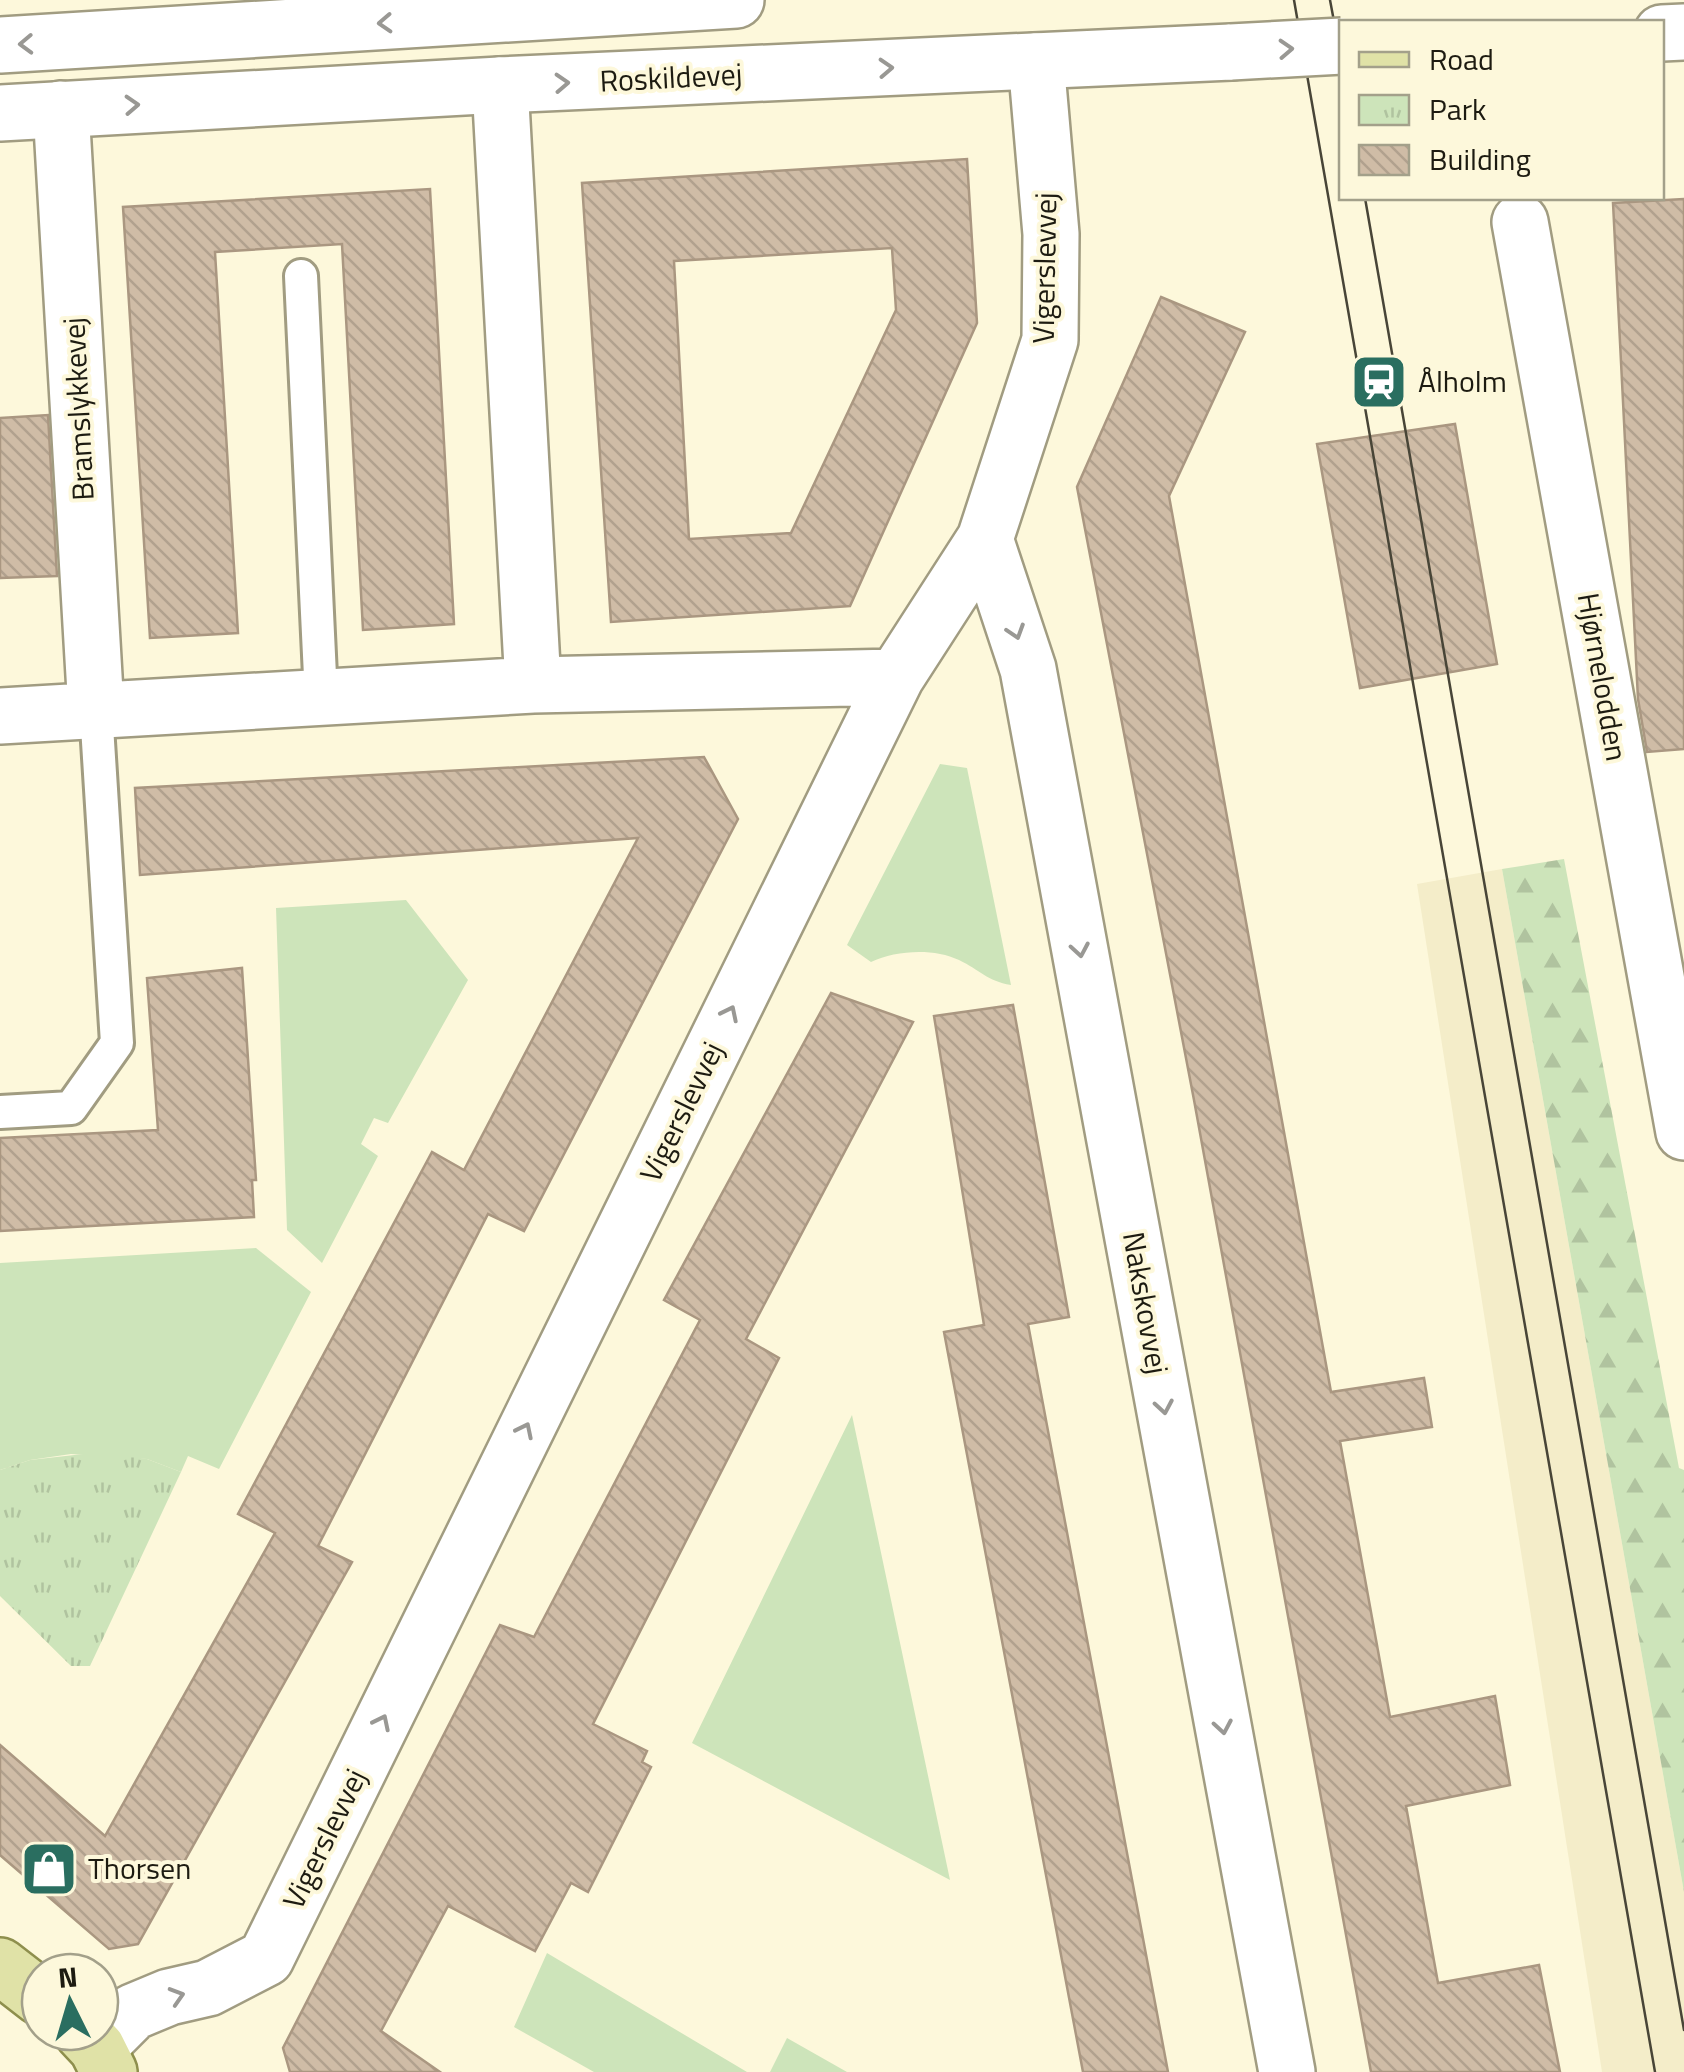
<svg xmlns="http://www.w3.org/2000/svg" width="1684" height="2072" font-family="'Titillium Web',sans-serif">
	<style>
		.built { fill: #f4edc9 }
		.grass { fill: #cde4ba }
		.forest { fill: url(#forest-firs) }
		.park { fill: url(#park-tufts) }
		.building { fill: url(#building-back-hatch); stroke: #aa9781; stroke-width: 2.5; fill-rule: evenodd }
		.lines { fill: none; stroke-linecap: round; stroke-linejoin: round }
		.service-casing { stroke: #a19c81; stroke-width: 38 }
		.minor-casing { stroke: #a19c81; stroke-width: 60 }
		.tertiary-casing { stroke: #a19c81; stroke-width: 60 }
		.primary-casing { stroke: #8e8f4d; stroke-width: 60 }
		.service { stroke: #fff; stroke-width: 32 }
		.minor { stroke: #fff; stroke-width: 55 }
		.tertiary { stroke: #fff; stroke-width: 55 }
		.primary { stroke: #e0e2a7; stroke-width: 55 }
		.tram { stroke: #484537; stroke-width: 2.5 }
		.tertiary-bridge-casing { stroke: #a19c81; stroke-width: 60; stroke-linecap: butt }
		.tertiary-bridge { stroke: #fff; stroke-width: 55 }
		.oneway { stroke: #999894 }
		.labels { text-anchor: middle; stroke-width: 8; stroke-linejoin: round; paint-order: stroke }
		.street-label { font-size: 30px; fill: #1d1b11; stroke: #fdf8db }
		.poi-label { font-size: 30px; fill: #1d1b11; stroke: #fdf8db; text-anchor: start }
	</style>
	<defs>
		<pattern id="forest-firs" width="22" height="20" patternUnits="userSpaceOnUse" patternTransform="scale(2.5)"><rect width="22" height="20" fill="#cde4ba"/><path d="M5 1l3.5 6h-7zM16 11l3.5 6h-7z" fill="#b0c39f"/></pattern>
		<pattern id="park-tufts" width="24" height="20" patternUnits="userSpaceOnUse" patternTransform="scale(2.5)"><rect width="24" height="20" fill="#cde4ba"/><path d="M3 7l-1-3M5 7V3M7 7l1-3M15 17l-1-3M17 17v-4M19 17l1-3" fill="none" stroke="#b0c39f"/></pattern>
		<pattern id="building-back-hatch" width="6" height="6" patternUnits="userSpaceOnUse" patternTransform="scale(2.5)"><rect width="6" height="6" fill="#cfbca6"/><path d="M-1 5l2 2M0 0l6 6M5-1l2 2" fill="none" stroke="#b1a18e"/></pattern>
	</defs>
	<rect width="100%" height="100%" fill="#fdf8db"/>
	<path class="built" d="M1502,869L1684,1892V2072H1602L1417,884Z"/>
	<path class="grass" d="M940,764L967,768L1011,985C987,981 980,970 959,960C934,948 896,950 871,962L847,945Z
		M406,900L468,980L388,1123L374,1118L361,1144L378,1156L322,1263L287,1230L276,908Z
		M256,1248L311,1292L219,1469L188,1456L181,1472L147,1459L71,1454L30,1460L0,1470V1263Z
		M852,1415L950,1880L692,1743Z
		M547,1953L747,2072H594L514,2027Z
		M787,2038L847,2072H770Z"/>
	<path class="forest" d="M1564,859L1679,1468L1684,1470V1892L1502,869Z"/>
	<path class="park" d="M101,1452L147,1459L181,1472L90,1666H71L0,1596V1470L30,1460Z"/>
	<path class="building" d="M967,159L977,323L850,606L611,622L582,183ZM892,248L896,310L791,533L689,539L674,261Z
		M430,189L454,624L363,630L342,244L215,252L238,633L150,638L123,207Z
		M1684,199V749L1647,752L1638,699L1613,203Z
		M1161,297L1245,332L1169,496L1331,1392L1424,1378L1432,1427L1340,1441L1390,1717L1495,1696L1510,1785L1406,1806L1438,1983L1539,1965L1560,2072H1371L1194,1100L1077,487Z
		M48,415L57,576L0,578V418Z
		M1455,424L1497,664L1360,688L1317,444Z
		M704,757L738,819L524,1231L488,1214L318,1546L352,1562L138,1944L109,1949L0,1855V1745L105,1836L275,1533L238,1514L432,1152L464,1170L638,838L140,875L135,788Z
		M242,968L256,1180H252L254,1217L0,1231V1138L158,1130L147,978Z
		M831,993L913,1022L746,1339L779,1358L593,1724L647,1751L642,1762L651,1767L588,1892L571,1883L535,1951L448,1906L381,2031L440,2072H290L283,2048L500,1625L534,1637L700,1320L664,1300Z
		M1013,1005L1069,1317L1028,1324L1168,2072H1083L944,1332L984,1325L934,1016Z"/>
	<g class="lines">
		<g class="service-casing">
			<path id="service" d="M301,276L321,697
				M0,1112L71,1108L117,1043L96,710"/>
		</g>
		<g class="minor-casing">
			<path id="minor" d="M500,85L533,685
				M61,109L96,710
				M1520,222L1684,1132
				M985,539L1028,669L1287,2072
				M0,716L533,685L896,677
				M97,2048L133,2012L169,1997L208,1988L266,1958L896,677L985,539L1050,340L1051,234L1036,61"/>
		</g>
		<g class="tertiary-casing">
			<path id="tertiary" d="M1662,33L1684,32
				M0,45L736,0
				M0,113L500,85L1231,52"/>
		</g>
		<g class="primary-casing">
			<path id="primary" d="M0,1966L40,1997
				M82,2032L97,2048L109,2072"/>
		</g>
		<use href="#service" class="service"/>
		<use href="#minor" class="minor"/>
		<use href="#tertiary" class="tertiary"/>
		<use href="#primary" class="primary"/>
		<path class="tram" d="M1294,0L1655,2072
			M1330,0L1342,64
			M1365,198L1684,2030"/>
		<g class="tertiary-bridge-casing">
			<path id="tertiary-bridge" d="M1231,52L1342,46"/>
		</g>
		<use href="#tertiary-bridge" class="tertiary-bridge"/>
	</g>
	<defs><path id="oneway-chevron" d="M-2-3.5L2.5 0L-2 3.5" fill="none" stroke-width="1.6" stroke-linecap="round" stroke-linejoin="round" transform="scale(2.5)"/></defs>
	<g class="oneway">
		<use href="#oneway-chevron" transform="translate(385 23) rotate(177)"/>
		<use href="#oneway-chevron" transform="translate(26 44) rotate(178)"/>
		<use href="#oneway-chevron" transform="translate(1286 49) rotate(-3)"/>
		<use href="#oneway-chevron" transform="translate(886 68) rotate(-3)"/>
		<use href="#oneway-chevron" transform="translate(562 83) rotate(-3)"/>
		<use href="#oneway-chevron" transform="translate(132 105) rotate(-3)"/>
		<use href="#oneway-chevron" transform="translate(1016 632) rotate(72)"/>
		<use href="#oneway-chevron" transform="translate(1080 950) rotate(80)"/>
		<use href="#oneway-chevron" transform="translate(730 1013) rotate(-64)"/>
		<use href="#oneway-chevron" transform="translate(1164 1407) rotate(80)"/>
		<use href="#oneway-chevron" transform="translate(525 1430) rotate(-64)"/>
		<use href="#oneway-chevron" transform="translate(382 1722) rotate(-64)"/>
		<use href="#oneway-chevron" transform="translate(1223 1727) rotate(80)"/>
		<use href="#oneway-chevron" transform="translate(177 1996) rotate(-17)"/>
	</g>
	<defs>
		<g id="station-square" transform="scale(2.875)"><rect x="-9" y="-9" width="18" height="18" rx="4" fill="#2a6e60" stroke="#fdf8db"/><path d="M-3-6H3Q5-6 5-4V2Q5 4 3 4L4.5 6H3L1.5 4h-3L-3 6H-4.5L-3 4Q-5 4-5 2V-4Q-5-6-3-6ZM-3.5-4v3h7v-3ZM-3.5 1v1.5H-2V1ZM2 1v1.5H3.5V1Z" fill="#fff"/></g>
		<g id="shop-square" transform="scale(2.875)"><rect x="-9" y="-9" width="18" height="18" rx="4" fill="#2a6e60" stroke="#fdf8db"/><path d="M-5-2.5h2.3a2.7 3.5 0 0 1 5.4 0H5L5.5 6h-11ZM-1.5-2.5h3a1.5 2.3 0 0 0-3 0Z" fill="#fff"/></g>
	</defs>
	<g fill-rule="evenodd">
		<use href="#station-square" x="1379" y="382"/>
		<use href="#shop-square" x="49" y="1869"/>
	</g>
	<g class="labels">
		<g class="street-label">
			<text transform="translate(671 78) rotate(-3)" y="10">Roskildevej</text>
			<text transform="translate(1045 268) rotate(-89)" y="10">Vigerslevvej</text>
			<text transform="translate(79 409) rotate(-93)" y="10">Bramslykkevej</text>
			<text transform="translate(1602 677) rotate(80)" y="10">Hjørnelodden</text>
			<text transform="translate(682 1112) rotate(-64)" y="10">Vigerslevvej</text>
			<text transform="translate(1145 1303) rotate(80)" y="10">Nakskovvej</text>
			<text transform="translate(325 1839) rotate(-64)" y="10">Vigerslevvej</text>
		</g>
		<g class="poi-label">
			<text x="1418" y="392">Ålholm</text>
			<text x="88" y="1879">Thorsen</text>
		</g>
	</g>
	<rect x="1339" y="20" width="325" height="180" fill="#fdf8db" stroke="#a3a08a" stroke-width="2.5"/>
	<rect x="1359" y="52" width="50" height="15" fill="#e0e2a7" stroke="#a3a08a" stroke-width="2.5"/>
	<text x="1429" y="70" font-size="30" fill="#1d1b11">Road</text>
	<rect x="1359" y="95" width="50" height="30" fill="url(#park-tufts)" stroke="#a3a08a" stroke-width="2.5"/>
	<text x="1429" y="120" font-size="30" fill="#1d1b11">Park</text>
	<rect x="1359" y="145" width="50" height="30" fill="url(#building-back-hatch)" stroke="#a3a08a" stroke-width="2.5"/>
	<text x="1429" y="170" font-size="30" fill="#1d1b11">Building</text>
	<g transform="translate(70 2002) rotate(355)"><circle r="48" fill="#fdf8db" stroke="#a3a08a" stroke-width="2.5"/>
	<path d="M0-8L18 38L0 25L-18 38Z" fill="#2a6e60"/>
	<text y="-15" font-size="28" font-weight="bold" text-anchor="middle" fill="#1d1b11">N</text>
	</g>
</svg>
